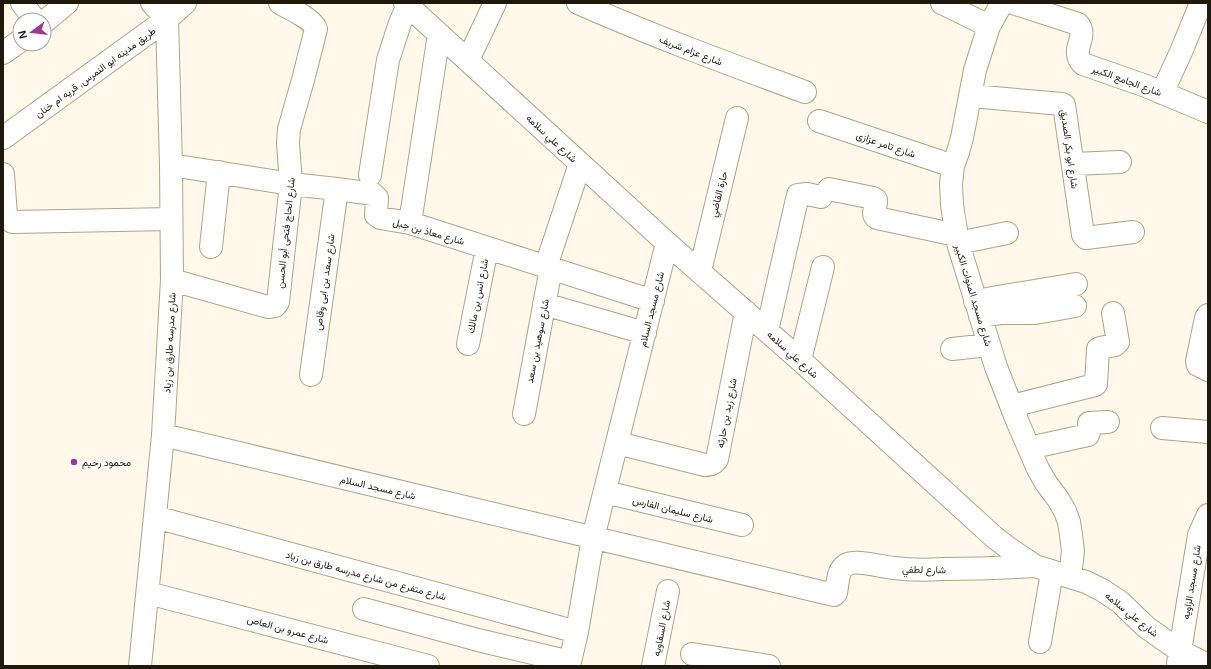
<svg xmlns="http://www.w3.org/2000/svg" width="1211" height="669" font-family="Arial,Vazirmatn,sans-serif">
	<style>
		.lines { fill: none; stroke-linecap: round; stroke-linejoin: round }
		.minor-casing { stroke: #b3a385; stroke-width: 24 }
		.minor { stroke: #fff; stroke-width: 22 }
		.poi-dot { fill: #9e3598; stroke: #fff; stroke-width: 1.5 }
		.labels { text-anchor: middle; stroke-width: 3.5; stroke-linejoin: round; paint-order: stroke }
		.street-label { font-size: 10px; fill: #1e180d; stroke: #fff }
		.poi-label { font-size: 10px; fill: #1e180d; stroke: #fff; text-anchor: start }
	</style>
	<rect width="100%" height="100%" fill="#fff8eb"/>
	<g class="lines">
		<g class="minor-casing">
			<path id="minor" d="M22,3L35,20
				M405,3L667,243L800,360L994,537L1011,550L1035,566L1086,582L1102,590L1120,602L1146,627L1180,651L1208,665
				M578,3C653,36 729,64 805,92
				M942,3L989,26
				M1002,3L989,26L975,70L962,138L958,152L953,166L951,184L952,205L958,243L996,367L1018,423L1038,469L1046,483L1058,499L1065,511L1069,522L1071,535L1073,551L1070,577
				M1013,3L1078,24C1089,37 1069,50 1083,64L1146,86L1208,112
				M44,22L67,3
				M3,53L20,41
				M468,60L495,3
				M1162,93L1181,52L1201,3
				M971,96L1062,104L1064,105L1083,235L1086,238L1133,232
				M819,121L953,166
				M3,138L167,19L185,3
				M1073,164L1120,162
				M171,165L291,184L337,189L373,194L377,198L376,215L380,218L410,223L653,301
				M3,174L6,216L7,218L12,222L171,219
				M370,175L388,60L400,23L408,5
				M829,189L873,198L876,200C877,207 870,214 877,218L956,235
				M410,223L439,34
				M958,243L1007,233
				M211,247L219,172
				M546,266L580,164
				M700,271L737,118
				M172,280L268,307L275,306L278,302L291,184L288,143L289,129L303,80L316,29C314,20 289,8 280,3
				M975,301L1076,284
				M544,304L645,333
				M1208,315L1206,318L1197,361L1198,365L1208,370
				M980,316L1001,313H1035L1053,310L1075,306
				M767,331L797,199L798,195L807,194L821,197
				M468,344L487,248
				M952,349L989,345
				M800,360L823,267
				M311,375L337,189
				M1012,406L1095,385L1096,384L1098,349L1100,348L1115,345L1118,342L1113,313
				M524,414L551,268
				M1162,428L1208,432
				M163,435L834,595L836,593C838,584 837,570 846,565C855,559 882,567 894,568C910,570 927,570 943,569C974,569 1004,568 1035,566
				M617,443L705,465C711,465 714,464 717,459L746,312
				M1029,448L1088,435L1089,432V423L1108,422
				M605,492L742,525
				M155,517L577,632
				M148,593L428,666
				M364,609L478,640L570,662
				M1040,642L1052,572
				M692,654L769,666
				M1178,663L1199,535L1208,515
				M140,666L163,435L172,280L171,165L167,19L152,3
				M569,666L577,632L593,538L667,243
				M653,666L668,591"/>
		</g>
		<use href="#minor" class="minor"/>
	</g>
	<circle class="poi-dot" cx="74" cy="462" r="4"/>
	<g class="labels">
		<g class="street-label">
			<text transform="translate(691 50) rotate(21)" y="4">شارع عزام شريف</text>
			<text transform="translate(95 72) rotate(-36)" y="4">طريق مدينه ابو النمرس, قريه ام خنان</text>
			<text transform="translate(1127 80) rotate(20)" y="4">شارع الجامع الكبير</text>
			<text transform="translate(552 138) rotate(43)" y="4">شارع علي سلامه</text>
			<text transform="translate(886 144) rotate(19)" y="4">شارع تامر عزازى</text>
			<text transform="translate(1070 149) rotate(82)" y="4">شارع ابو بكر الصديق</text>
			<text transform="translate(718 194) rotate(-76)" y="4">حارة القاضي</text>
			<text transform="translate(429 231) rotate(16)" y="4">شارع معاذ بن جبل</text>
			<text transform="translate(285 233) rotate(-84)" y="4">شارع الحاج فتحى أبو الحسن</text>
			<text transform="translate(324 282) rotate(-82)" y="4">شارع سعد بن ابى وقاص</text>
			<text transform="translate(974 295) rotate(73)" y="4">شارع مسجد المنوات الكبير</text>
			<text transform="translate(477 296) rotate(-79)" y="4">شارع انس بن مالك</text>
			<text transform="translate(651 309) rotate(-76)" y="4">شارع مسجد السلام</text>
			<text transform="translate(537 341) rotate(-79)" y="4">شارع سوهيد بن سعد</text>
			<text transform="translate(169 343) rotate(-87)" y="4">شارع مدرسه طارق بن زياد</text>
			<text transform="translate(793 354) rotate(42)" y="4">شارع علي سلامه</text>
			<text transform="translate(726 413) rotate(-79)" y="4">شارع زيد بن حارثه</text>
			<text transform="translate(378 487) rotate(13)" y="4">شارع مسجد السلام</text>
			<text transform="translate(673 509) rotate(14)" y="4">شارع سليمان الفارس</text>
			<text transform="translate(924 569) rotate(1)" y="4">شارع لطفي</text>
			<text transform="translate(366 575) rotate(15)" y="4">شارع متفرع من شارع مدرسه طارق بن زياد</text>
			<text transform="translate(1191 582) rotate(-81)" y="4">شارع مسجد الزاويه</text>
			<text transform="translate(1132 614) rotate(39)" y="4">شارع علي سلامه</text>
			<text transform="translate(661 628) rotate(-79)" y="4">شارع السقاويه</text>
			<text transform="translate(288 629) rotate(15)" y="4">شارع عمرو بن العاص</text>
		</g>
		<g class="poi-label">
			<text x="82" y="466">محمود رحيم</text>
		</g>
	</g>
	<rect width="1211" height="669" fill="none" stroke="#1e180d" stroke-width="8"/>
	<g transform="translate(32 32) rotate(255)"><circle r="19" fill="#ffffff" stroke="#a5a39e"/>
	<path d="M0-3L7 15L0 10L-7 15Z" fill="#9e3598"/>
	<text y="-6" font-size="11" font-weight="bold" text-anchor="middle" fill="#1e180d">N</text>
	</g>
</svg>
